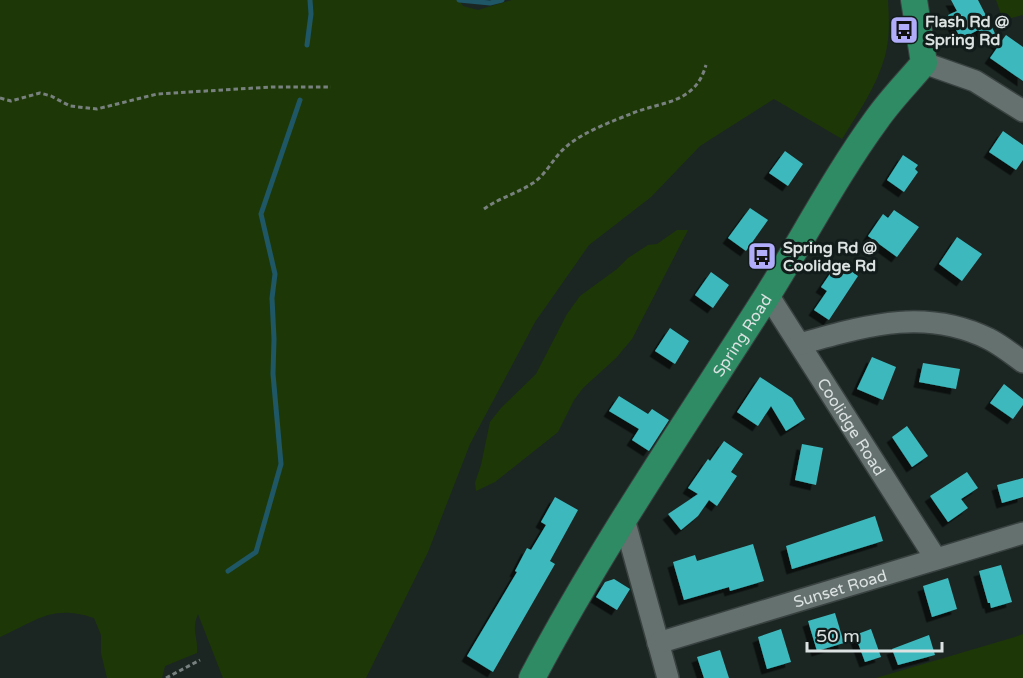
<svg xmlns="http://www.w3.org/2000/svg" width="1023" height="678" font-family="'Varela Round',sans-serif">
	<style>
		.green { fill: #1d3806 }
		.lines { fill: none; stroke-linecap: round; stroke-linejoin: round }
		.stream { stroke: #1f5767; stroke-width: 5 }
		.building { fill: #3eb9be; filter: url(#shadow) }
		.minor-casing { stroke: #394240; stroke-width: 24 }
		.major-casing { stroke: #394240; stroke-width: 28 }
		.path { stroke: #78817f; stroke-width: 3; stroke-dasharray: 4.5 3; stroke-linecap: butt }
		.minor { stroke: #65716e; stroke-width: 21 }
		.major { stroke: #2e8b64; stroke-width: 26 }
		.labels { text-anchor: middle; stroke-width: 6; stroke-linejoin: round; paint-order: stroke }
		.poi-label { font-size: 16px; font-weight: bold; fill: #dbe2e1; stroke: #121c1a; text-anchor: start }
		.street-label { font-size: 16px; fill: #dbe2e1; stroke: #121c1a }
	</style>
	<defs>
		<filter id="shadow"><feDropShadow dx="-5.5" dy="5.5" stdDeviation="0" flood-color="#0009"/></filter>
	</defs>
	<rect width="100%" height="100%" fill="#1b2623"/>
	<path class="green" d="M0,0H459L463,6L478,10L512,0H888C889,18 890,38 885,56C877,86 858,113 842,139L774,99L700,146L651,197L589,245L535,322L470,444L428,552L366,678H223L198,614C191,630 198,636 197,653L165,666L162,678H107L101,653V635L94,618C51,604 37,621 0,637Z
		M996,0H1023V15L1003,20Z
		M677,230H688L632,339L616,358L583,388L574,400L558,432L495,482L476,491L475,483L481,465L490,422L501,408L536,374L567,314L580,296L617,269L628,258L648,245L657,244Z
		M1023,634V678H876L1015,637Z"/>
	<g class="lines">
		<path class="stream" d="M459,0L490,3L502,0
			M307,45L311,14L310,0
			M228,571L256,552L281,464L273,374L274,339L272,298L275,274L261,214L300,100"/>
	</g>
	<path class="building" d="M951,0H978L1000,43L1006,35L1023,47V81L990,58L999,45L978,30L961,39L948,15L957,11Z
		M1003,131L1023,145V160L1016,170L989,152Z
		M785,151L803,164L788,186L769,173Z
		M903,155L918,165L915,169L918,172L904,192L887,180Z
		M750,208L768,220L746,251L728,238Z
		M894,210L919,227L897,257L868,236L883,214L888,218Z
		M957,237L982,254L962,281L939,264Z
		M838,262L858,276L829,320L814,310L827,291L821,287Z
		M711,272L729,285L713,308L695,295Z
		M670,328L689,341L675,364L655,351Z
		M872,357L896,367L883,400L857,389Z
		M923,363L960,369L956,389L919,382Z
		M760,377L792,398L805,419L786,431L771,406L758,426L737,412Z
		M1004,384L1023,399V405L1013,419L990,403Z
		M619,396L648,414L652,409L669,420L649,451L632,440L639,429L609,411Z
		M907,426L928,456L912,467L892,437Z
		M724,441L743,454L731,472L737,476L717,506L709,500L698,516L681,530L668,514L698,494L688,488L708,459L710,461Z
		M802,444L823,448L816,485L795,480Z
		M967,472L978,488L961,499L968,508L948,522L930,496Z
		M1023,478V497L1002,503L997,485Z
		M555,497L578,510L550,561L555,564L493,672L467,656L517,572L515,571L527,548L531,550L546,525L541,522Z
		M875,516L883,541L792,569L786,546Z
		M753,544L764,581L730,591L729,587L684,600L673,562L695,555L697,561Z
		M1001,565L1012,602L991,608L990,603H988L979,571Z
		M948,578L957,609L932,617L923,586Z
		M614,579L630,589L617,610L596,597L605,582Z
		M835,613L844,643L817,651L808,621Z
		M781,629L791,662L767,669L758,637Z
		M871,629L881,657L865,662L855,635Z
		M929,635L935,655L898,665L892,649Z
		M720,650L729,678H704L697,657Z"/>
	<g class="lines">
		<g class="minor-casing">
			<g id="minor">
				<path d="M924,63L975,81L1023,111"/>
				<path id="s1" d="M768,295L936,559"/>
				<path d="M800,344C865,326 924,307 989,339C1001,345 1012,354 1023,362"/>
				<path d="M624,519L668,678"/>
				<path id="s2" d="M658,643L1023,533"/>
			</g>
		</g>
		<g class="major-casing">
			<g id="major">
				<path id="s3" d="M532,678C602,545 687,422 767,296C804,237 836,175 877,119C891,99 908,82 924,63L914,0"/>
			</g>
		</g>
		<path class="path" d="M0,98L11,101L40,93L51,96L70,106L97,109L157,94L271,87H331
			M484,209C499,198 518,193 533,183C547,174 554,156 567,146C583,132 613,121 633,113C663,101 695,104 706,65
			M166,678L200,660"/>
		<use href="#minor" class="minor"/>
		<use href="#major" class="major"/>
	</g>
	<defs>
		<g id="bus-square" transform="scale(1.5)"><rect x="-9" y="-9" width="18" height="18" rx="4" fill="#b1adfa" stroke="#121c1a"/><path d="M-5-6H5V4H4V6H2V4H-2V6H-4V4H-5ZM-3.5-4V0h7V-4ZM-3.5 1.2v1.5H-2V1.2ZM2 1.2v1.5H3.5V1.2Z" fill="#111"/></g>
	</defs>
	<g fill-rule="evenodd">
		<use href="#bus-square" x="904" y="30"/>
		<use href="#bus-square" x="762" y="256"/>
	</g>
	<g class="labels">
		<g class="poi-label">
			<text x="925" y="27">Flash Rd @<tspan x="925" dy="18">Spring Rd</tspan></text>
			<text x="783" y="253">Spring Rd @<tspan x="783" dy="18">Coolidge Rd</tspan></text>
		</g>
		<g class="street-label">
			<text dy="6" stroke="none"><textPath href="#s3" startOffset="402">Spring Road</textPath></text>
			<text dy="6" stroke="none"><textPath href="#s1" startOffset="156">Coolidge Road</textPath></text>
			<text dy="6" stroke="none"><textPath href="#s2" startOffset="190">Sunset Road</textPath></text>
		</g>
	</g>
	<path d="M807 642v9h135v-9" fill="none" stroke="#dbe2e1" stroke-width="3"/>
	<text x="816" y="642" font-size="18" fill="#dbe2e1" stroke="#121c1a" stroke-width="4.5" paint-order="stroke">50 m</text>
</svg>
